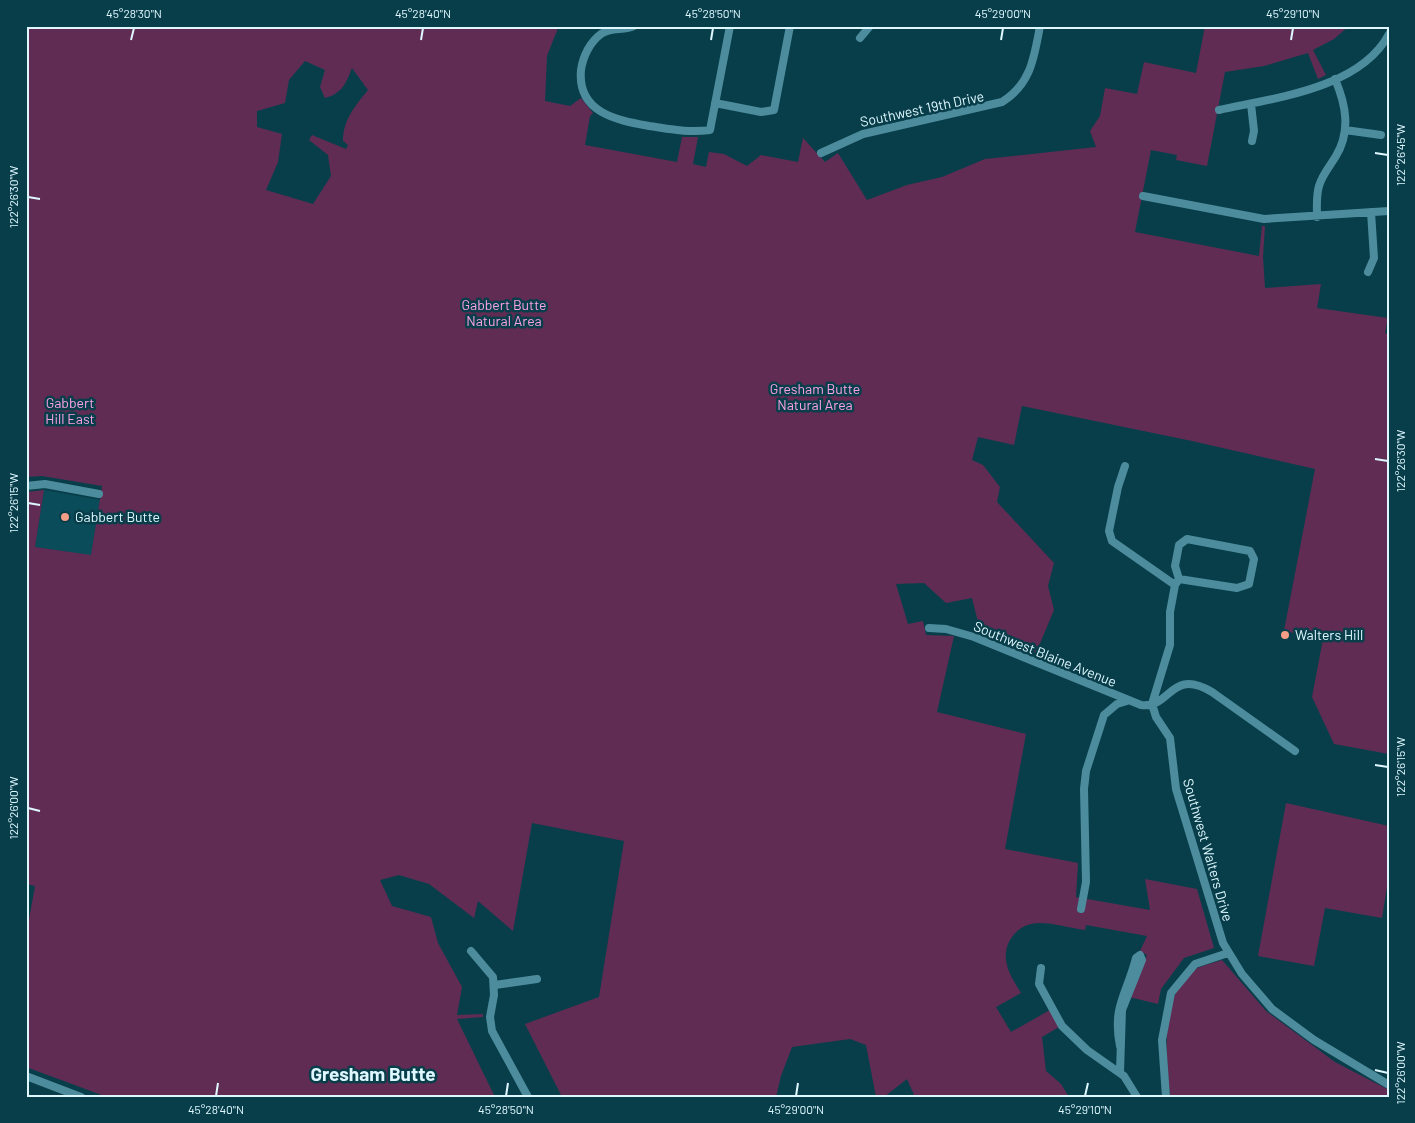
<svg xmlns="http://www.w3.org/2000/svg" width="1415" height="1123" font-family="Barlow,sans-serif">
	<style>
		.built { fill: #0a4c59 }
		.green { fill: #602c54; fill-rule: evenodd }
		.lines { fill: none; stroke-linecap: round; stroke-linejoin: round }
		.minor { stroke: #4d8c9d; stroke-width: 8 }
		.ticks { fill: none; stroke: #dff8ff; stroke-width: 2 }
		.poi-dot { fill: #f49e86; stroke: #083e4a; stroke-width: 2 }
		.labels { text-anchor: middle; stroke-width: 5; stroke-linejoin: round; paint-order: stroke }
		.street-label { font-size: 14px; fill: #dff8ff; stroke: #083e4a }
		.park-label { font-size: 14px; fill: #fda2e6; stroke: #083e4a }
		.poi-label { font-size: 14px; fill: #dff8ff; stroke: #083e4a; text-anchor: start }
		.district-label { font-size: 19px; font-weight: bold; fill: #dff8ff; stroke: #083e4a }
		.neatline { fill: none; stroke: #dff8ff; stroke-width: 2 }
		.ticks-label { font-size: 12px; text-anchor: middle; fill: #dff8ff }
	</style>
	<rect width="100%" height="100%" fill="#083e4a"/>
	<path class="built" d="M44,490L100,500L91,556L35,547Z"/>
	<path class="green" d="M26,26H552L558,28L547,56L545,101L570,106L581,98L593,113L590,116L585,145L677,162L682,137H698L693,164L706,167L709,152L724,154L747,166L761,155L798,162L803,138L825,162L838,153L867,200L907,185L942,177L985,159L1096,147L1090,131L1100,116L1105,88L1137,94L1144,62L1196,73L1205,26H1349L1334,39L1313,50L1326,75L1318,79L1308,53L1264,66L1225,72L1207,166L1176,160L1177,155L1151,150L1135,232L1259,256L1262,226H1265L1263,257L1265,288L1321,284L1317,308L1388,318L1385,333L1389,334V754L1334,744L1312,697L1323,639L1284,631L1315,469L1192,441L1022,406L1014,445L978,437L972,460L983,465L1000,487L997,502L1054,563L1048,586L1054,610L1036,653L980,630L972,598L946,603L924,583L896,584L908,624L923,621L926,635L954,636L937,712L1026,734L1005,849L1078,863L1076,897L1150,910L1145,879L1197,889L1214,948L1184,958L1161,989L1158,1004L1129,997L1147,955L1140,951L1147,936L1086,925L1085,930C1070,928 1054,923 1039,923C1017,923 1001,944 1007,965C1009,975 1016,984 1021,993L996,1007L1011,1032L1050,1010L1059,1027L1042,1037L1046,1071L1061,1084L1069,1097H915L907,1079L884,1097H876L866,1045L850,1039L792,1047L781,1076L776,1097H562L525,1024L599,997L624,841L532,823L513,931L478,901L474,918L429,884L399,875L380,880L392,906L431,917L438,943L462,987L457,1015L483,1014V1017L457,1019L495,1097H107L26,1067V936L35,886L26,884V492L44,490L35,547L91,555L102,486L42,476L26,477ZM305,61L325,70L320,87L325,98C343,93 346,83 352,68L368,90C355,106 343,120 343,141L348,145L346,149L312,135L309,140L328,155L331,176L313,204L266,190L278,162L282,134L257,127V111L285,103L289,80Z
		M1286,803L1389,826V890L1387,887L1382,918L1325,908L1314,966L1258,956Z
		M1222,960L1266,1011L1335,1062L1389,1090V1097H1170C1167,1058 1158,998 1193,971C1200,965 1214,963 1222,960Z"/>
	<g class="lines">
		<path class="minor" d="M634,26C624,31 611,27 601,34C590,42 583,56 581,70C577,113 617,120 649,126C670,129 688,133 710,130L730,26
			M860,38L870,26
			M715,103L761,112L774,110L790,26
			M1251,104L1254,131L1252,141
			M1219,110C1273,98 1360,89 1389,34
			M1345,130L1381,135
			M821,153L863,134L1002,102C1031,84 1034,58 1040,26
			M1143,196L1264,219L1389,211
			M1317,217C1317,206 1316,196 1319,186C1322,175 1330,166 1336,156C1351,131 1346,105 1335,79
			M1368,272L1374,258L1371,212
			M1125,466L1118,487L1109,531L1112,541L1175,585
			M26,486L45,484L99,494
			M1187,539L1250,551L1254,559L1249,584L1237,588L1179,579L1175,566L1179,545Z
			M1179,579L1175,585L1170,612V645L1152,704L1156,717L1170,738L1176,789L1223,943L1242,974L1272,1009L1314,1040L1389,1085
			M929,628L946,629L974,637L1141,705C1171,709 1170,667 1212,692L1295,751
			M1081,909L1086,882L1084,789L1086,771L1104,715L1117,704L1127,701
			M471,951L493,977L494,995L490,1017L492,1031L528,1097
			M1041,968L1039,984L1062,1026L1087,1050L1124,1076L1137,1097
			M495,985L537,979
			M1120,1072L1122,1010L1142,960L1140,955L1136,958C1127,994 1112,1006 1120,1046
			M26,1076L81,1097
			M1166,1097L1162,1040L1171,993L1195,964L1228,953"/>
	</g>
	<path class="ticks" d="M131,40L134,28M421,40L423,28M711,40L713,28M1001,40L1003,28M1291,40L1293,28M1375,153L1388,155M28,197L40,199M1375,459L1388,461M28,503L40,505M1375,765L1388,767M28,808L40,811M1375,1070L1388,1073M216,1096L218,1083M506,1096L508,1083M796,1096L798,1083M1085,1096L1088,1083"/>
	<g class="poi-dot">
		<circle cx="65" cy="517" r="5"/>
		<circle cx="1285" cy="635" r="5"/>
	</g>
	<g class="labels">
		<g class="street-label">
			<text transform="translate(922 109) rotate(-12)" y="5">Southwest 19th Drive</text>
			<text transform="translate(1045 654) rotate(22)" y="5">Southwest Blaine Avenue</text>
			<text transform="translate(1208 850) rotate(74)" y="5">Southwest Walters Drive</text>
		</g>
		<g class="park-label">
			<text x="504" y="310">Gabbert Butte<tspan x="504" dy="16">Natural Area</tspan></text>
			<text x="815" y="394">Gresham Butte<tspan x="815" dy="16">Natural Area</tspan></text>
			<text x="70" y="408">Gabbert<tspan x="70" dy="16">Hill East</tspan></text>
		</g>
		<g class="poi-label">
			<text x="75" y="522">Gabbert Butte</text>
			<text x="1295" y="640">Walters Hill</text>
		</g>
		<g class="district-label">
			<text x="373" y="1081">Gresham Butte</text>
		</g>
	</g>
	<rect width="1415" height="1123" fill="none" stroke="#083e4a" stroke-width="55"/>
	<rect x="28" y="28" width="1360" height="1068" class="neatline"/>
	<g class="ticks-label">
		<text x="134" y="18">45°28'30"N</text>
		<text x="423" y="18">45°28'40"N</text>
		<text x="713" y="18">45°28'50"N</text>
		<text x="1003" y="18">45°29'00"N</text>
		<text x="1293" y="18">45°29'10"N</text>
		<text transform="translate(1401 155) rotate(-90)" y="4">122°26'45"W</text>
		<text transform="translate(14 197) rotate(-90)" y="4">122°26'30"W</text>
		<text transform="translate(1401 461) rotate(-90)" y="4">122°26'30"W</text>
		<text transform="translate(14 503) rotate(-90)" y="4">122°26'15"W</text>
		<text transform="translate(1401 767) rotate(-90)" y="4">122°26'15"W</text>
		<text transform="translate(14 808) rotate(-90)" y="4">122°26'00"W</text>
		<text transform="translate(1401 1073) rotate(-90)" y="4">122°26'00"W</text>
		<text x="216" y="1114">45°28'40"N</text>
		<text x="506" y="1114">45°28'50"N</text>
		<text x="796" y="1114">45°29'00"N</text>
		<text x="1085" y="1114">45°29'10"N</text>
	</g>
</svg>
